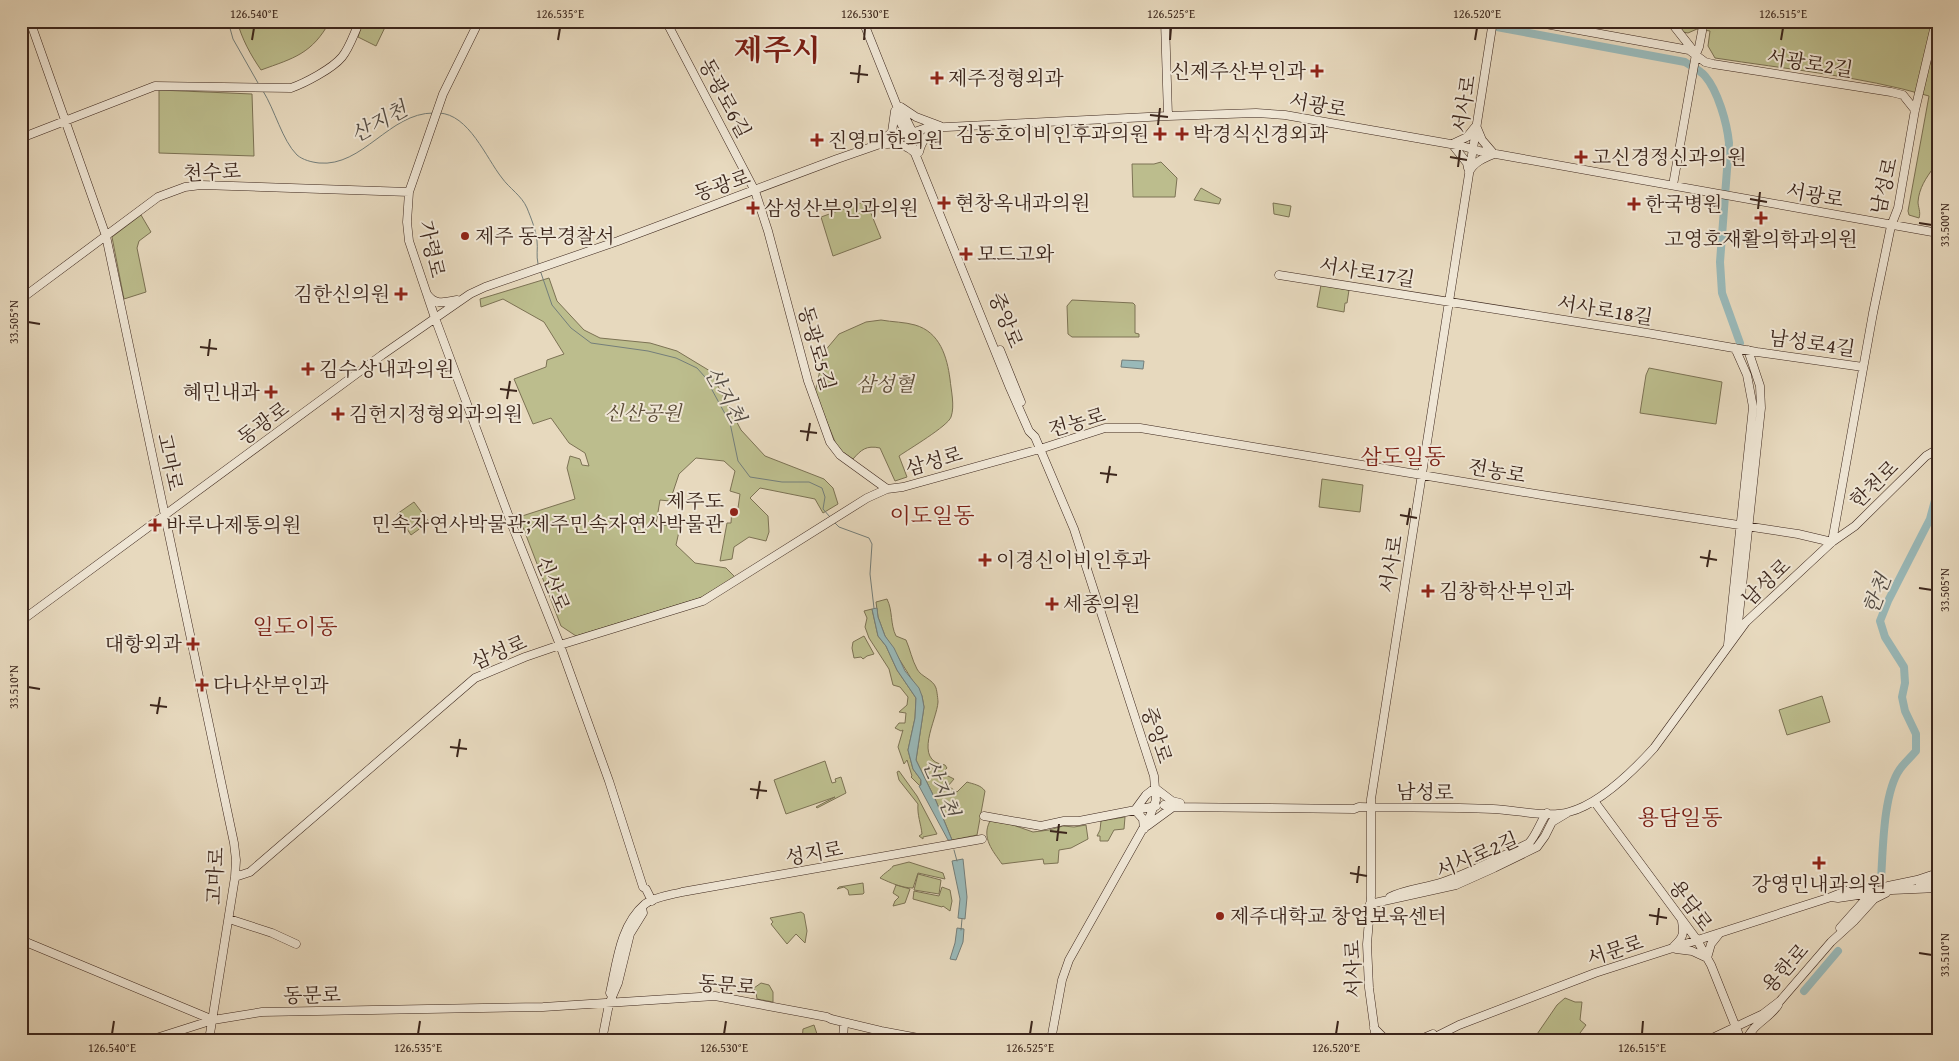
<svg xmlns="http://www.w3.org/2000/svg" width="1959" height="1061" font-family="'Gentium Book Plus','Noto Serif KR',serif">
	<style>
		.green { fill: #bcbd8d; stroke: #7c7254 }
		.water { fill: #99b9b9; stroke: #747e7a }
		.lines { fill: none; stroke-linecap: round; stroke-linejoin: round }
		.stream { stroke: #747e7a; stroke-width: 1 }
		.river { stroke: #99b9b9; stroke-width: 8 }
		.secondary-casing { stroke: #3c261c; stroke-width: 9 }
		.secondary { stroke: #efe6d5; stroke-width: 8 }
		.ticks { fill: none; stroke: #3c261c; stroke-width: 2 }
		.poi-dot { fill: #8f2418; stroke: #efe6d5; stroke-width: 2 }
		.labels { text-anchor: middle; stroke-width: 4; stroke-linejoin: round; paint-order: stroke }
		.street-label { font-size: 20px; fill: #3c261c; stroke: #efe6d5 }
		.poi-label { font-size: 20px; fill: #3c261c; stroke: #efe6d5; text-anchor: start }
		.park-label { font-size: 20px; font-style: italic; fill: #5c4c38; stroke: #efe6d5 }
		.water-label { font-size: 21px; font-style: italic; fill: #534b43; stroke: #efe6d5 }
		.quarter-label { font-size: 22px; fill: #7a1f14; stroke: #efe6d5 }
		.town-label { font-size: 30px; font-weight: bold; fill: #7a1f14; stroke: #efe6d5 }
		.neatline { fill: none; stroke: #3c261c; stroke-width: 2 }
		.ticks-label { font-size: 12px; text-anchor: middle; fill: #3c261c }
	</style>
	<rect width="100%" height="100%" fill="#e7d9be"/>
	<filter id="stains"><feTurbulence type="fractalNoise" baseFrequency=".004" numOctaves="4"/><feColorMatrix values="0 0 0 0 .2 0 0 0 0 .09 0 0 0 0 .02 0 0 0 .5 -.17"/></filter>
	<radialGradient id="worn" r=".72"><stop offset=".6" stop-color="#630" stop-opacity="0"/><stop offset="1" stop-color="#630" stop-opacity=".3"/></radialGradient>
	<path class="green" d="M237,21H330C312,54 294,58 261,70C250,54 242,39 237,21Z
		M363,21H370V23L374,26L378,21H388L376,46L358,37Z
		M1675,21H1938V167H1934C1926,178 1919,188 1918,202C1918,207 1921,212 1919,218L1909,215L1908,211L1929,96C1860,76 1786,69 1715,58L1708,46L1710,31L1697,29L1688,33L1683,32Z
		M159,90L252,94L254,156L159,153Z
		M1161,162L1177,178L1175,197H1133L1132,164H1154Z
		M1201,188L1221,199L1219,204L1194,200Z
		M866,201L881,238L833,256L821,217Z
		M1273,203L1291,206L1289,217L1274,214Z
		M141,215L151,232L139,241L137,248L146,292L124,299L112,237Z
		M549,278L557,301L584,330L600,338L650,343L677,351L710,371L741,430L765,456L824,479L833,488L838,504L823,513L815,499L760,488L750,498L768,516L769,532L766,541L749,537L734,547L732,559L720,561L727,523H731L732,508H738L740,494L730,491L735,471L724,461L696,458L679,474L670,501L660,500L656,524L680,527L676,545L695,563L726,568L735,577L700,598L576,636L561,626L519,517L575,499L567,468L570,456L580,459L582,465L589,466L585,453L569,443L551,418L533,424L514,379L546,367L547,360L564,354L544,322L503,299L481,307L480,299Z
		M1321,285L1349,290L1347,303H1345L1344,312L1317,307Z
		M1072,300L1133,303L1135,305V333L1139,334V337H1072L1068,334L1067,306Z
		M881,320C892,322 905,322 915,325C940,332 947,357 950,379C951,390 955,406 951,417C948,426 909,449 899,456L907,477L895,481L880,448C866,445 861,450 853,459L838,449L815,393L824,352L839,334L866,322Z
		M1649,368L1722,382L1716,424L1640,413L1646,375Z
		M1322,479L1363,485L1360,512L1319,507Z
		M414,502L429,522L411,535L397,514Z
		M887,599C893,611 890,624 896,636L906,640C910,649 912,660 917,669C921,677 933,679 936,688C937,691 938,700 938,702C937,720 912,761 945,765L947,768L944,771L946,775L954,779L948,786L957,792L967,782C973,784 981,785 985,791L977,835L952,840L936,801L916,760L924,707L922,696L885,636L878,617L876,602Z
		M872,609L878,636L886,646L897,670L916,698L915,718L908,750L913,769L921,780L920,786L911,777L912,776L907,760L904,764L898,747L903,730L901,731L895,728L899,723H905L906,713L899,712L907,705L908,697L900,687L893,685L889,669L869,638L865,627L867,618L864,611Z
		M864,636L874,654L867,656L863,659L861,657L854,658L852,648L853,642Z
		M1822,696L1830,722L1787,735L1779,710Z
		M825,761L832,783L836,782L835,779L841,777L846,793L817,808L816,807L835,797L786,814L774,780Z
		M899,771L917,796L937,834L923,837V839L919,836L922,834C921,824 917,815 918,804L899,780L897,772Z
		M1125,817L1124,829L1114,830L1108,841H1100V836H1097L1100,830L1101,821Z
		M990,821L1010,824L1033,832L1049,830L1063,826L1074,827L1086,825L1088,839L1071,848L1059,850L1058,863L1044,864L1043,859L1002,864C993,851 981,838 990,821Z
		M909,862L943,873L945,879L918,873L913,888C902,888 891,883 880,878C884,873 892,869 893,866Z
		M918,874L941,880L939,894L914,890Z
		M863,883L864,893L863,894L849,895L848,890L844,887L837,889L839,887Z
		M896,885L910,889L905,903L893,906L895,901L899,897L893,893Z
		M942,887L950,890L952,901L950,911L943,906L942,907L913,899L914,891L939,896Z
		M801,912L804,914L807,931L805,943L796,934L787,944L771,924L773,922L770,918Z
		M761,983L769,985L773,992V1002L757,999L756,992H754V988Z
		M1565,998L1575,1002H1582L1580,1020L1586,1025L1577,1037L1571,1035L1567,1040H1533L1557,1005Z
		M814,1025L819,1040H802L803,1029Z"/>
	<path class="water" d="M1122,360L1144,361L1143,369L1121,367Z
		M877,608L878,617L885,636L894,648L905,671L919,688L922,696L924,707L916,760L936,801L952,840H948L919,786L921,785V780L913,769L908,750L915,718L916,698L897,670L886,646L878,636L872,609Z
		M963,859L967,897L965,919L958,918L960,899L952,861Z
		M957,928L964,929L963,942L956,960L950,959L955,943Z"/>
	<g class="lines">
		<path class="stream" d="M228,21L233,39L258,83
			M263,91C275,110 282,140 297,155C303,160 311,162 319,163C363,167 389,113 433,113
			M439,113C469,114 486,158 502,178C509,188 522,196 527,208C531,218 536,230 537,241C538,249 536,255 538,264
			M540,270L552,305L571,328L591,343L648,351L676,358L697,368L705,377L730,423L738,461L750,477L782,482H809L822,488L825,497L823,509L830,517
			M834,522L839,527L869,538L872,544L870,574L874,608
			M954,850L957,861
			M961,930L962,919"/>
		<path class="river" d="M1473,21L1475,23L1685,62C1691,66 1700,70 1705,76C1718,91 1727,123 1729,143L1720,262L1722,293L1740,343
			M1938,202L1935,219L1938,269
			M1938,321V371
			M1881,880C1883,850 1883,793 1900,769C1905,762 1911,757 1916,751V734L1905,711L1902,697L1905,683L1904,667L1885,637L1880,621L1888,601L1930,519L1938,489
			M1804,991L1838,951"/>
		<g class="secondary-casing">
			<path id="secondary" d="M30,21L106,236L234,843L236,860L235,877L209,1040
				M465,21L476,27
				M479,21L443,94L409,192L407,222L409,241L435,318L512,525L560,645L609,781L643,887L646,889L652,901
				M666,21L755,191L768,231L808,381L830,442L840,455L887,489
				M863,21L899,111L898,117L912,146L1010,388L1029,431L1035,437L1074,529L1154,776L1156,800L1150,816L1069,960L1062,980L1051,1040
				M1165,21L1168,116
				M1529,21L1689,50L1705,62L1713,64L1891,92L1903,95L1915,110
				M1670,21L1696,54L1673,185
				M1696,54L1699,47L1704,21
				M901,107L916,117L940,126
				M899,111L904,115L914,135
				M21,138L155,86L291,88C305,83 332,69 342,57C350,47 354,33 360,21
				M883,140L892,132L895,111
				M887,144C897,143 908,146 915,153
				M919,152C922,140 927,135 937,129
				M1468,168L1467,163L1452,144L1467,137L1475,127
				M1469,172C1474,162 1484,158 1494,154L1482,140L1477,128
				M1279,275L1647,333L1757,352L1863,367
				M427,294C435,306 446,302 457,300
				M21,299L158,197L185,187L201,185L409,192
				M1000,350L1021,402
				M1832,542L1873,313L1891,226L1898,208L1915,110L1936,21
				M21,621L382,355L470,294L485,287L618,241L837,159L926,128L1168,116L1256,113L1285,115L1462,146L1479,151L1938,233
				M1737,633L1761,408L1760,386L1748,350
				M1728,645L1753,407L1747,375L1735,348
				M1594,801L1697,940L1711,965L1741,1040
				M1164,805L1169,807L1354,809L1359,807C1404,808 1448,807 1493,809C1516,810 1548,818 1569,812C1600,804 1633,771 1654,748L1746,622L1832,542L1855,526L1926,456L1938,449
				M984,816L1041,826L1064,821H1079L1156,806
				M1147,826L1173,807
				M1144,829L1143,819L1135,810L1146,795L1155,788L1172,801L1180,803
				M235,877L250,872L475,678L525,657L560,645L703,601L867,498L887,489L903,487L1040,449L1105,428H1140L1542,495L1798,534L1832,542
				M1920,885L1938,882
				M1888,886L1917,880L1938,873
				M1390,897C1406,889 1425,888 1443,882C1472,872 1501,857 1529,843C1537,834 1540,822 1547,813
				M1831,897L1846,891L1875,887
				M1370,904L1456,885L1494,868L1537,847L1545,836L1552,822L1567,813
				M229,919L272,933L296,944
				M1840,928L1872,892
				M21,940L213,1020
				M1674,946C1684,937 1684,933 1682,921
				M1676,949L1692,951L1707,958L1711,944L1719,934
				M612,996L610,993C617,962 620,925 645,904C654,897 671,895 682,892L982,839
				M1374,1028L1386,1040
				M150,1040L213,1020L262,1012L543,1007L715,996L827,1017L831,1019L881,1031L929,1040
				M602,1040L609,1004L618,983L630,934L643,913L642,908
				M843,1040L844,1023
				M1376,1040L1369,988L1367,944L1371,896V799L1493,21
				M1419,1040L1433,1034
				M1429,1040L1459,1025L1595,973L1831,897L1838,898L1892,890L1938,888
				M1708,1040L1763,1014L1780,1001L1831,942L1854,921L1874,899L1886,893
				M1747,1040C1752,1024 1769,1019 1778,1005"/>
		</g>
		<use href="#secondary" class="secondary"/>
	</g>
	<path class="ticks" d="M252,40L254,28M558,40L560,28M864,40L865,28M1170,40L1171,28M1475,40L1477,28M1781,40L1783,28M850,73L868,75M858,83L860,65M1150,115L1168,117M1158,125L1160,108M1450,157L1467,160M1458,167L1460,150M1750,199L1767,202M1758,209L1760,192M1919,223L1932,225M28,322L40,324M200,347L217,349M208,356L210,339M500,389L517,391M507,399L510,381M800,431L817,433M807,441L810,423M1100,473L1117,475M1107,483L1110,466M1400,515L1417,518M1407,525L1410,508M1700,557L1717,560M1707,567L1710,550M1919,588L1932,590M28,687L40,689M150,705L167,707M157,714L160,697M450,747L467,749M457,757L460,739M750,789L767,791M757,799L760,781M1050,831L1067,833M1057,841L1059,824M1350,873L1367,876M1357,883L1359,866M1649,915L1667,918M1657,925L1659,908M1919,953L1932,955M112,1034L114,1021M418,1034L420,1021M724,1034L726,1021M1030,1034L1032,1021M1336,1034L1338,1021M1642,1034L1643,1021"/>
	<g class="poi-dot">
		<path d="M1314.5 63.5h5v5h5v5h-5v5h-5v-5h-5v-5h5z"/>
		<path d="M934.5 70.5h5v5h5v5h-5v5h-5v-5h-5v-5h5z"/>
		<path d="M1157.5 126.5h5v5h5v5h-5v5h-5v-5h-5v-5h5z"/>
		<path d="M1179.5 126.5h5v5h5v5h-5v5h-5v-5h-5v-5h5z"/>
		<path d="M814.5 132.5h5v5h5v5h-5v5h-5v-5h-5v-5h5z"/>
		<path d="M1578.5 149.5h5v5h5v5h-5v5h-5v-5h-5v-5h5z"/>
		<path d="M941.5 195.5h5v5h5v5h-5v5h-5v-5h-5v-5h5z"/>
		<path d="M1631.5 196.5h5v5h5v5h-5v5h-5v-5h-5v-5h5z"/>
		<path d="M750.5 200.5h5v5h5v5h-5v5h-5v-5h-5v-5h5z"/>
		<path d="M1758.5 210.5h5v5h5v5h-5v5h-5v-5h-5v-5h5z"/>
		<circle cx="465" cy="236" r="5"/>
		<path d="M963.5 246.5h5v5h5v5h-5v5h-5v-5h-5v-5h5z"/>
		<path d="M398.5 286.5h5v5h5v5h-5v5h-5v-5h-5v-5h5z"/>
		<path d="M305.5 361.5h5v5h5v5h-5v5h-5v-5h-5v-5h5z"/>
		<path d="M268.5 384.5h5v5h5v5h-5v5h-5v-5h-5v-5h5z"/>
		<path d="M335.5 406.5h5v5h5v5h-5v5h-5v-5h-5v-5h5z"/>
		<circle cx="734" cy="512" r="5"/>
		<path d="M152.5 517.5h5v5h5v5h-5v5h-5v-5h-5v-5h5z"/>
		<path d="M982.5 552.5h5v5h5v5h-5v5h-5v-5h-5v-5h5z"/>
		<path d="M1425.5 583.5h5v5h5v5h-5v5h-5v-5h-5v-5h5z"/>
		<path d="M1049.5 596.5h5v5h5v5h-5v5h-5v-5h-5v-5h5z"/>
		<path d="M190.5 636.5h5v5h5v5h-5v5h-5v-5h-5v-5h5z"/>
		<path d="M199.5 677.5h5v5h5v5h-5v5h-5v-5h-5v-5h5z"/>
		<path d="M1816.5 855.5h5v5h5v5h-5v5h-5v-5h-5v-5h5z"/>
		<circle cx="1220" cy="916" r="5"/>
	</g>
	<g class="labels">
		<g class="street-label">
			<text transform="translate(1810 63) rotate(9)" y="7">서광로2길</text>
			<text transform="translate(725 98) rotate(62)" y="7">동광로6길</text>
			<text transform="translate(1464 104) rotate(-81)" y="7">서사로</text>
			<text transform="translate(1318 105) rotate(10)" y="7">서광로</text>
			<text transform="translate(212 172) rotate(-3)" y="7">천수로</text>
			<text transform="translate(722 185) rotate(-19)" y="7">동광로</text>
			<text transform="translate(1884 186) rotate(-77)" y="7">남성로</text>
			<text transform="translate(1815 195) rotate(10)" y="7">서광로</text>
			<text transform="translate(432 249) rotate(77)" y="7">가령로</text>
			<text transform="translate(1367 272) rotate(9)" y="7">서사로17길</text>
			<text transform="translate(1605 310) rotate(9)" y="7">서사로18길</text>
			<text transform="translate(1006 320) rotate(68)" y="7">중앙로</text>
			<text transform="translate(1812 343) rotate(8)" y="7">남성로4길</text>
			<text transform="translate(817 348) rotate(74)" y="7">동광로5길</text>
			<text transform="translate(1077 422) rotate(-16)" y="7">전농로</text>
			<text transform="translate(263 423) rotate(-36)" y="7">동광로</text>
			<text transform="translate(934 461) rotate(-16)" y="7">삼성로</text>
			<text transform="translate(170 462) rotate(78)" y="7">고마로</text>
			<text transform="translate(1497 471) rotate(10)" y="7">전농로</text>
			<text transform="translate(1874 484) rotate(-44)" y="7">한천로</text>
			<text transform="translate(1391 564) rotate(-81)" y="7">서사로</text>
			<text transform="translate(1766 582) rotate(-43)" y="7">남성로</text>
			<text transform="translate(553 584) rotate(68)" y="7">신산로</text>
			<text transform="translate(499 652) rotate(-23)" y="7">삼성로</text>
			<text transform="translate(1157 735) rotate(72)" y="7">중앙로</text>
			<text transform="translate(1425 792) rotate(1)" y="7">남성로</text>
			<text transform="translate(814 853) rotate(-10)" y="7">성지로</text>
			<text transform="translate(1477 855) rotate(-23)" y="7">서사로2길</text>
			<text transform="translate(215 876) rotate(-87)" y="7">고마로</text>
			<text transform="translate(1691 905) rotate(54)" y="7">용담로</text>
			<text transform="translate(1615 950) rotate(-18)" y="7">서문로</text>
			<text transform="translate(1785 968) rotate(-48)" y="7">용한로</text>
			<text transform="translate(1353 969) rotate(-92)" y="7">서사로</text>
			<text transform="translate(727 985) rotate(5)" y="7">동문로</text>
			<text transform="translate(312 995) rotate(-1)" y="7">동문로</text>
		</g>
		<g class="poi-label">
			<text x="1306" y="78" text-anchor="end">신제주산부인과</text>
			<text x="948" y="85">제주정형외과</text>
			<text x="1149" y="141" text-anchor="end">김동호이비인후과의원</text>
			<text x="1193" y="141">박경식신경외과</text>
			<text x="828" y="147">진영미한의원</text>
			<text x="1592" y="164">고신경정신과의원</text>
			<text x="955" y="210">현창옥내과의원</text>
			<text x="1645" y="211">한국병원</text>
			<text x="764" y="215">삼성산부인과의원</text>
			<text x="475" y="243">제주 동부경찰서</text>
			<text x="1761" y="246" text-anchor="middle">고영호재활의학과의원</text>
			<text x="977" y="261">모드고와</text>
			<text x="390" y="301" text-anchor="end">김한신의원</text>
			<text x="319" y="376">김수상내과의원</text>
			<text x="260" y="399" text-anchor="end">혜민내과</text>
			<text x="349" y="421">김헌지정형외과의원</text>
			<text x="724" y="508" text-anchor="end">제주도<tspan x="724" dy="23">민속자연사박물관;제주민속자연사박물관</tspan></text>
			<text x="166" y="532">바루나제통의원</text>
			<text x="996" y="567">이경신이비인후과</text>
			<text x="1439" y="598">김창학산부인과</text>
			<text x="1063" y="611">세종의원</text>
			<text x="182" y="651" text-anchor="end">대항외과</text>
			<text x="213" y="692">다나산부인과</text>
			<text x="1819" y="891" text-anchor="middle">강영민내과의원</text>
			<text x="1230" y="923">제주대학교 창업보육센터</text>
		</g>
		<g class="park-label">
			<text x="885" y="391">삼성혈</text>
			<text x="643" y="420">신산공원</text>
		</g>
		<g class="water-label">
			<text transform="translate(379 122) rotate(-29)" y="7">산지천</text>
			<text transform="translate(725 395) rotate(61)" y="7">산지천</text>
			<text transform="translate(1877 594) rotate(-68)" y="7">한천</text>
			<text transform="translate(941 788) rotate(67)" y="7">산지천</text>
		</g>
		<g class="quarter-label">
			<text x="1403" y="464">삼도일동</text>
			<text x="932" y="523">이도일동</text>
			<text x="295" y="634">일도이동</text>
			<text x="1680" y="825">용담일동</text>
		</g>
		<g class="town-label">
			<text x="777" y="60">제주시</text>
		</g>
	</g>
	<rect width="1959" height="1061" fill="none" stroke="#e7d9be" stroke-width="55"/>
	<rect x="28" y="28" width="1904" height="1006" class="neatline"/>
	<g class="ticks-label">
		<text x="254" y="18">126.540°E</text>
		<text x="560" y="18">126.535°E</text>
		<text x="865" y="18">126.530°E</text>
		<text x="1171" y="18">126.525°E</text>
		<text x="1477" y="18">126.520°E</text>
		<text x="1783" y="18">126.515°E</text>
		<text transform="translate(1945 225) rotate(-90)" y="4">33.500°N</text>
		<text transform="translate(14 322) rotate(-90)" y="4">33.505°N</text>
		<text transform="translate(1945 590) rotate(-90)" y="4">33.505°N</text>
		<text transform="translate(14 687) rotate(-90)" y="4">33.510°N</text>
		<text transform="translate(1945 955) rotate(-90)" y="4">33.510°N</text>
		<text x="112" y="1052">126.540°E</text>
		<text x="418" y="1052">126.535°E</text>
		<text x="724" y="1052">126.530°E</text>
		<text x="1030" y="1052">126.525°E</text>
		<text x="1336" y="1052">126.520°E</text>
		<text x="1642" y="1052">126.515°E</text>
	</g>
	<rect width="100%" height="100%" filter="url(#stains)"/>
	<rect width="100%" height="100%" fill="url(#worn)"/>
</svg>
